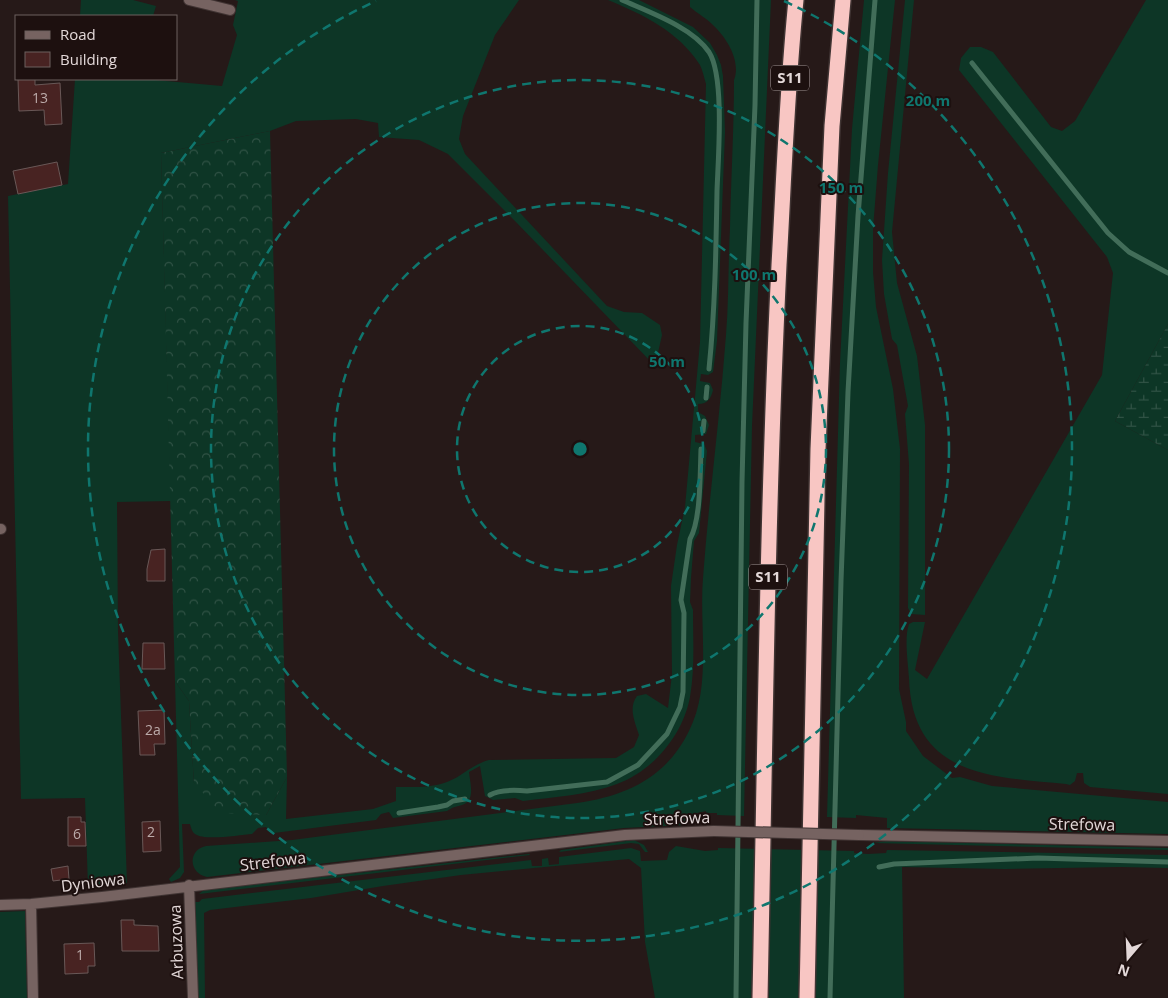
<svg xmlns="http://www.w3.org/2000/svg" width="1168" height="998" font-family="'Open Sans',sans-serif">
	<style>
		.grass { fill: #0d3626 }
		.forest { fill: url(#forest-crowns) }
		.wetland { fill: url(#wetland-marsh) }
		.lines { fill: none; stroke-linecap: round; stroke-linejoin: round }
		.stream { stroke: #426d59; stroke-width: 5 }
		.building { fill: #482322; stroke: #695857 }
		.street-casing { stroke: #403433; stroke-width: 12 }
		.highway-casing { stroke: #403433; stroke-width: 18 }
		.street { stroke: #766361; stroke-width: 10 }
		.highway { stroke: #f8c6c3; stroke-width: 15 }
		.street-bridge-casing { stroke: #403433; stroke-width: 12; stroke-linecap: butt }
		.street-bridge { stroke: #766361; stroke-width: 10 }
		.ring { fill: none; stroke: #0f766e; stroke-width: 2.5; stroke-dasharray: 9 6 }
		.labels { text-anchor: middle; stroke-width: 4; stroke-linejoin: round; paint-order: stroke }
		.number-label { font-size: 14px; fill: #bcabaa }
		.shield { fill: #1d100f; stroke: #a89c9c; stroke-width: 1 }
		.shield-label { font-size: 15px; font-weight: bold; fill: #e3d8d8 }
		.street-label { font-size: 16px; fill: #e3d8d8; stroke: #1d100f }
		.centre { fill: #0f766e; stroke: #1d100f; stroke-width: 2.5 }
		.ring-label { font-size: 15px; text-anchor: middle; font-weight: bold; fill: #0f766e; stroke: #1d100f; stroke-width: 4; stroke-linejoin: round; paint-order: stroke }
	</style>
	<defs>
		<pattern id="forest-crowns" width="20" height="18" patternUnits="userSpaceOnUse" patternTransform="scale(1.25)"><rect width="20" height="18" fill="#0d3626"/><path d="M2 6a3 3 0 1 1 6 0M12 15a3 3 0 1 1 6 0" fill="none" stroke="#305245"/></pattern>
		<pattern id="wetland-marsh" width="20" height="14" patternUnits="userSpaceOnUse" patternTransform="scale(1.25)"><rect width="20" height="14" fill="#0d3626"/><path d="M1 5h8M5 5V1M11 12h8M15 12V8" fill="none" stroke="#305245"/></pattern>
	</defs>
	<rect width="100%" height="100%" fill="#261918"/>
	<path class="grass" d="M81,0H133L156,6L153,16H80Z
		M235,0H519L495,35L463,116L459,139L465,154L607,306L624,312L642,313L660,325L662,335L655,366L515,221L448,154L419,140L379,137L378,123L356,119L296,121L270,131L161,153L171,501L117,502L118,631L127,883L88,887L85,798L21,799L8,196L68,184L75,79H144L222,86L237,35L233,25L238,1Z
		M608,0H639L693,27L710,43L717,55L721,65L723,76L725,132L717,341L713,372L708,375L701,374L700,381L710,383L713,390C711,398 708,404 698,404V412L705,416L709,425L706,434L695,435V442L704,444L707,451L699,533L694,541L691,578L690,602L693,610C693,638 695,669 690,697C683,735 653,771 617,784C588,795 554,797 523,801L515,798L493,800L485,796L480,766L469,772C470,783 476,801 462,805C455,807 453,807 447,811L393,818L389,812L381,814L376,820L274,833L270,832L266,827L258,828L252,834C240,835 204,841 195,834C192,832 191,828 190,824H182L184,872L180,878L171,882L169,879L180,867L175,681L189,701L194,783L266,815L287,777L286,819L373,809L396,801V787C413,787 431,788 447,782C463,776 471,765 489,760L616,758L634,747L639,735C635,722 628,708 637,696L646,694L668,708L672,674L671,586L677,545L685,507L700,342L706,84C704,78 703,71 700,65C678,31 644,15 608,0Z
		M690,0H771L752,426L744,816L717,815V813H706V811L685,816V825L624,828L207,877C189,874 187,850 206,846L292,840L577,803C626,796 666,778 689,731C712,686 699,627 703,578C709,497 720,416 726,335C729,299 728,263 730,228C731,178 734,129 734,80C741,62 728,40 715,27C708,19 698,14 690,7Z
		M864,0H895L878,165L873,229V272L876,307L893,389L900,449L899,689L906,722V731L923,756L952,778L960,777L992,786L1168,802V834L887,828V818L856,815V818L827,817L840,363L852,129Z
		M905,0H914L892,232L897,283L917,356L925,425V615L911,614L908,608L909,464L905,414L908,406L897,345L892,339L884,294L882,260L888,173Z
		M1146,0H1168V324L1115,421L1168,450V794L1090,787L1084,783L1083,773H1077L1075,781L1070,785L1066,784C990,777 912,776 909,678C908,663 904,637 909,624L913,622H925L915,670L927,679L1102,375L1113,273L1107,257L959,70L961,58L970,47H981L993,52L1051,127L1062,131L1075,121Z
		M634,840L644,845L648,852H645L639,844L631,843L559,852L561,850Z
		M887,841L1168,848V850L873,843Z
		M676,846L705,851L718,850V848L854,851V853L868,854L886,853L887,850L1168,855V868L1120,867L1005,869L902,867L904,998H655L645,942L641,868L629,859L461,875L383,886L311,898L210,910L204,913L205,998H197L194,902H199L202,899L531,860L532,866H542V859L548,858L549,865L559,864V857L631,848L640,851L641,861L667,860L669,852Z
		M529,854L530,855L199,894L204,890Z
		M25,911L27,998H0V912Z"/>
	<path class="forest" d="M270,131L287,777L266,815L221,813L194,783L189,701L175,681L161,153Z"/>
	<path class="wetland" d="M1168,324V450L1115,421Z"/>
	<g class="lines">
		<path class="stream" d="M622,0C649,12 692,27 709,52C725,77 718,160 717,191C716,251 715,310 709,369
			M972,63L1108,233L1129,252L1168,273
			M706,398L707,387
			M703,431L704,421
			M490,795C500,789 516,790 527,791L607,782L638,765L667,734L680,707L683,692L684,613L681,600L690,539C701,520 700,473 701,449
			M399,813L438,807L447,805L453,801L465,799
			M879,867L894,864L1038,858L1168,862
			M736,998L742,482L746,323L755,105L757,0
			M830,998L841,581L848,392L858,216L875,0"/>
	</g>
	<path class="building" d="M18,79H35V85L60,83L62,124L45,125L44,110L19,111Z
		M57,162L62,185L18,194L13,171Z
		M165,549V581H147V569L151,550Z
		M143,643H164L165,669H142Z
		M164,710L165,744H154L155,755H140L138,711Z
		M68,817H81V822H85L86,846H68Z
		M160,821L161,851L143,852L142,822Z
		M68,866L69,879L53,881L51,869Z
		M121,920H134V925L158,926L159,951H122Z
		M94,943L95,966H88V973L65,974L64,944Z"/>
	<g class="lines">
		<g class="street-casing">
			<path id="street" d="M189,0L230,10
				M0,529H1
				M859,835L1168,841
				M189,885L193,998
				M31,904L33,998
				M0,905L31,904L102,897L625,835L714,831"/>
		</g>
		<g class="highway-casing">
			<path id="highway" d="M760,998C765,754 767,509 779,265C784,177 787,88 796,0
				M807,998L818,449L832,126L843,0"/>
		</g>
		<use href="#street" class="street"/>
		<use href="#highway" class="highway"/>
		<g class="street-bridge-casing">
			<path id="street-bridge" d="M714,831L859,835"/>
		</g>
		<use href="#street-bridge" class="street-bridge"/>
	</g>
	<g class="ring">
		<circle cx="580" cy="449" r="123"/>
		<circle cx="580" cy="449" r="246"/>
		<circle cx="580" cy="449" r="369"/>
		<path d="M784 1A492 492 0 1 1 376 1"/>
	</g>
	<g class="labels">
		<g class="number-label">
			<text x="40" y="103">13</text>
			<text x="153" y="735">2a</text>
			<text x="151" y="837">2</text>
			<text x="77" y="839">6</text>
			<text x="80" y="960">1</text>
		</g>
		<g class="shield">
			<rect x="771" y="65.5" width="38" height="25" rx="4"/>
			<rect x="749" y="564.5" width="38" height="25" rx="4"/>
		</g>
		<g class="shield-label">
			<text x="790" y="83">S11</text>
			<text x="768" y="582">S11</text>
		</g>
		<g class="street-label">
			<text transform="translate(677 818) rotate(-2)" y="6">Strefowa</text>
			<text transform="translate(1082 824) rotate(1)" y="6">Strefowa</text>
			<text transform="translate(273 861) rotate(-7)" y="6">Strefowa</text>
			<text transform="translate(93 882) rotate(-7)" y="6">Dyniowa</text>
			<text transform="translate(176 942) rotate(-92)" y="6">Arbuzowa</text>
		</g>
	</g>
	<circle cx="580" cy="449" r="8" class="centre"/>
	<g class="ring-label">
		<text x="928" y="106">200 m</text>
		<text x="841" y="193">150 m</text>
		<text x="754" y="280">100 m</text>
		<text x="667" y="367">50 m</text>
	</g>
	<rect x="15" y="15" width="162" height="65" fill="#1d100f" stroke="#6c605f"/>
	<rect x="25" y="31" width="25" height="8" fill="#766361" stroke="#6c605f"/>
	<text x="60" y="40" font-size="15" fill="#e3d8d8">Road</text>
	<rect x="25" y="52" width="25" height="15" fill="#482322" stroke="#6c605f"/>
	<text x="60" y="65" font-size="15" fill="#e3d8d8">Building</text>
	<g transform="translate(1128 958) rotate(199)" stroke="#1d100f" stroke-width="4" paint-order="stroke">
	<path d="M0-4L9 19L0 12L-9 19Z" fill="#e3d8d8"/>
	<text y="-8" font-size="14" font-weight="bold" text-anchor="middle" fill="#e3d8d8">N</text>
	</g>
</svg>
